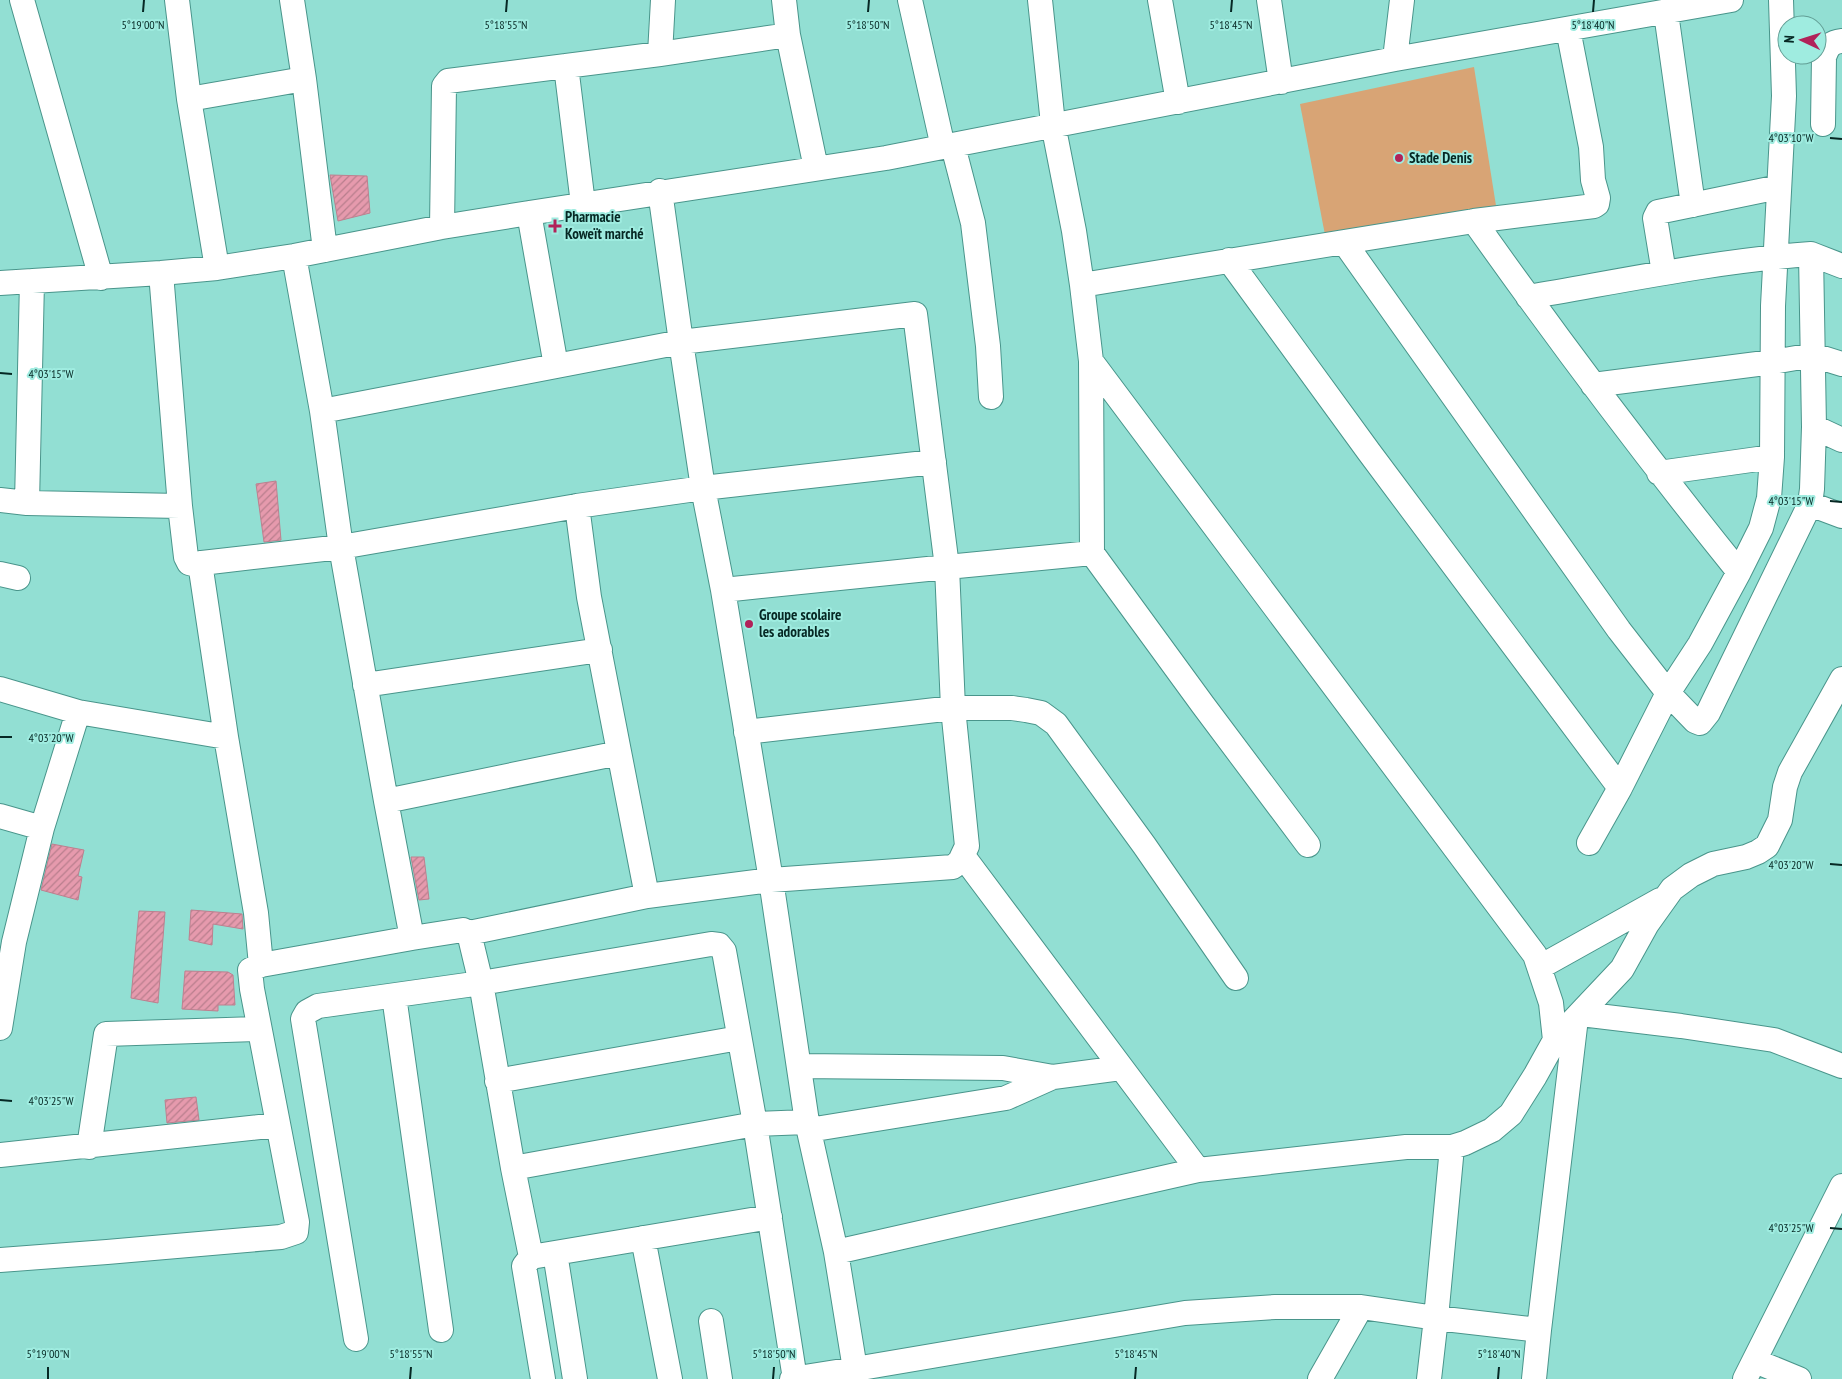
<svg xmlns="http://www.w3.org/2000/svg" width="1842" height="1379" font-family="'PT Sans Narrow',sans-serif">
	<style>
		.pitch { fill: #d8a475 }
		.building { fill: url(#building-hatch); stroke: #bd808f }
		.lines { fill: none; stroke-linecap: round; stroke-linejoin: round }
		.minor-casing { stroke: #49958b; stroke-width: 26 }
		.minor { stroke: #fff; stroke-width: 24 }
		.ticks { fill: none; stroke: #062824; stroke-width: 2 }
		.poi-dot { fill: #b12259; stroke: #9fece0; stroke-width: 2 }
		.labels { text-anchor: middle; stroke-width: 4; stroke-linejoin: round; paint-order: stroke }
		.poi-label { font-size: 15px; font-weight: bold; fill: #062824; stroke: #9fece0; text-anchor: start }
		.ticks-label { font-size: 12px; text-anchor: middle; fill: #062824; stroke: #9fece0; stroke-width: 4; stroke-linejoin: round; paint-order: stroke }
	</style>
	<defs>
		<pattern id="building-hatch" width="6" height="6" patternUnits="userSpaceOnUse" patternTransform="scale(1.25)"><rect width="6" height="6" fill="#e69aad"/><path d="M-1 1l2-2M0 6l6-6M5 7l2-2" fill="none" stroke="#b87e8d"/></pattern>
	</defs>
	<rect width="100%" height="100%" fill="#92dfd3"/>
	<path class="pitch" d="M1474,67L1497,212L1325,235L1300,104Z"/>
	<path class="building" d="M330,175L367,176L370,213L338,221Z
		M276,481L281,540L264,542L256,484Z
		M52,844L84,850L78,876L82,877L78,900L41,890Z
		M411,857H424L429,899L419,900Z
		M191,910L242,914L243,929L213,924L212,945L189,940Z
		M139,911L165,912L158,1003L131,998Z
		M185,971L228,972L233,975L235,1005H218V1011L182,1009Z
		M196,1097L199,1120L167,1123L165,1100Z"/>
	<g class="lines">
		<g class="minor-casing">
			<path id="minor" d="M22,0L101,278
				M177,0L189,99L217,268
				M292,0L304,79L325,250
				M784,0L788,35L816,168
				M910,0L943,147
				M1040,0L1053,124L1074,231L1082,285L1344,242
				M1160,0L1178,102
				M1269,0L1281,82
				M1666,13L1693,205
				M1568,29L1591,147L1593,180L1598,198L1597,204L1594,206L1474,221L1344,242L1619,630L1668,693L1620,788L1589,843
				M660,54L663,0
				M1395,59L1402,0
				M566,66L583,204
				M189,99L304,79
				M1823,124L1824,57C1828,46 1831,42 1842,41
				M953,146L973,223L988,346L991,397
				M660,191L681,342L915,314L947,567L1092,553L1091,361
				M529,213L556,366
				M1474,221C1559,341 1647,458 1739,572L1700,644L1668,693L1695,721L1700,723L1708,713L1810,504L1812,489L1814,427L1811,254C1715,261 1622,281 1528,297
				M442,227L444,86L448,81L660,54L788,35
				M1811,254L1842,266
				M294,256L322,411L341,547L386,801L412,938L463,930L469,933L481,983L711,944L719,945L724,951L755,1124L807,1122
				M1229,260L1369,452L1620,788
				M161,273L180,506
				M1664,273L1655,218L1658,212L1779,187
				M0,283L161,273L217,268L294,256L442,227L529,213L886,158L1395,59L1731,0
				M1082,285L1091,361L1535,955L1551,1003L1555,1040
				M1593,385L1773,362L1813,355L1842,364
				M322,411L681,342L703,488L723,590L771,880L807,1122L836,1252L1198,1170L1406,1147H1452L1465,1143L1492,1130L1511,1114L1535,1076L1555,1040L1622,969L1647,924L1672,889L1691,875L1713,864L1746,857L1758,852L1767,846L1780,820L1785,787L1790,772L1842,679
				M1814,427L1842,440
				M1659,473L1772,457
				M0,500L27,503L180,506L186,557L189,563L193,564L341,547L577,506L703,488L934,462
				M27,503L32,281
				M1810,504L1842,516
				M577,506L589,597L647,896
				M1092,553L1203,705L1308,845
				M200,563L226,737L256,913L261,965
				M1739,572L1761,528L1769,498L1772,457L1773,306L1784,96L1781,0
				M0,574L18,578
				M365,685L600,650
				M0,689L78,712L226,737
				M746,732L953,708H1012L1026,710L1041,713L1056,724L1144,845L1236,978
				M386,801L619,753
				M0,816L42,828
				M963,856L1198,1170
				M469,933L647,896L771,880L953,867L960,861L967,846L953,708L947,567L723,590
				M1540,967L1660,900
				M394,996L441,1330
				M1581,1014L1681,1026L1774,1040L1842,1066
				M0,1028L14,942L42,828L78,712
				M799,1066L1003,1068L1053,1077
				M497,1081L739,1038
				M809,1130L1006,1098L1053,1077L1121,1068
				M89,1147L106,1034L259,1029
				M0,1155L278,1125
				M513,1168L755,1124L795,1379
				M643,1238L670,1379
				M555,1253L575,1379
				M0,1260L107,1252L281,1237L296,1232L297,1222L252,989L250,970L261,965L412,938
				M711,1321L720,1379
				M356,1339L303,1019L307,1012L318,1006L481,983L513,1168L531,1257
				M1755,1361L1799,1379
				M855,1369L1185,1313L1275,1307H1361L1436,1318L1539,1330L1576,1018
				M543,1379L524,1266L531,1257L770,1217
				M792,1379L855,1369L836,1252
				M1320,1379L1361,1307
				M1429,1379L1436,1318L1452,1147
				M1534,1379L1539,1330
				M1745,1379L1842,1186"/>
		</g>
		<use href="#minor" class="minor"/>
	</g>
	<path class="ticks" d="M143,12L144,0M506,12L507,0M868,12L869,0M1231,12L1232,0M1593,12L1594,0M1830,138L1842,139M0,373L12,374M1830,501L1842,502M0,737H12M1830,864L1842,865M0,1100L12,1101M1830,1228L1842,1229M48,1379V1367M410,1379L411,1367M773,1379L774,1367M1135,1379L1136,1367M1498,1379L1499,1367"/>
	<g class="poi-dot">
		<circle cx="1399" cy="158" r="5"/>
		<path d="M552.5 218.5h5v5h5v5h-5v5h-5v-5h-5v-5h5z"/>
		<circle cx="749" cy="624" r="5"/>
	</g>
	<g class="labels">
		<g class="poi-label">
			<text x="1409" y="163">Stade Denis</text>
			<text x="565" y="222">Pharmacie<tspan x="565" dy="17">Koweït marché</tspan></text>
			<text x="759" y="620">Groupe scolaire<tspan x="759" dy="17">les adorables</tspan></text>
		</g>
	</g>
	<g class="ticks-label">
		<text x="143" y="29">5°19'00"N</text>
		<text x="506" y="29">5°18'55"N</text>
		<text x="868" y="29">5°18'50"N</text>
		<text x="1231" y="29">5°18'45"N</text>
		<text x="1593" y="29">5°18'40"N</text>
		<text x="1791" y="142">4°03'10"W</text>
		<text x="51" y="378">4°03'15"W</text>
		<text x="1791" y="505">4°03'15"W</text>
		<text x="51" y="742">4°03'20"W</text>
		<text x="1791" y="869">4°03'20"W</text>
		<text x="51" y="1105">4°03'25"W</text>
		<text x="1791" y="1232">4°03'25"W</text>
		<text x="48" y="1358">5°19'00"N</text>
		<text x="411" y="1358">5°18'55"N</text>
		<text x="774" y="1358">5°18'50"N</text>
		<text x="1136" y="1358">5°18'45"N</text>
		<text x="1499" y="1358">5°18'40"N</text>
	</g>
	<g transform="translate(1802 40) rotate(274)"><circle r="24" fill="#9fece0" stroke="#629e95"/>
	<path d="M0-4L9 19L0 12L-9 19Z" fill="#b12259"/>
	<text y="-8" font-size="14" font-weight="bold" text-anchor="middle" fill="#062824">N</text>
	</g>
</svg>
